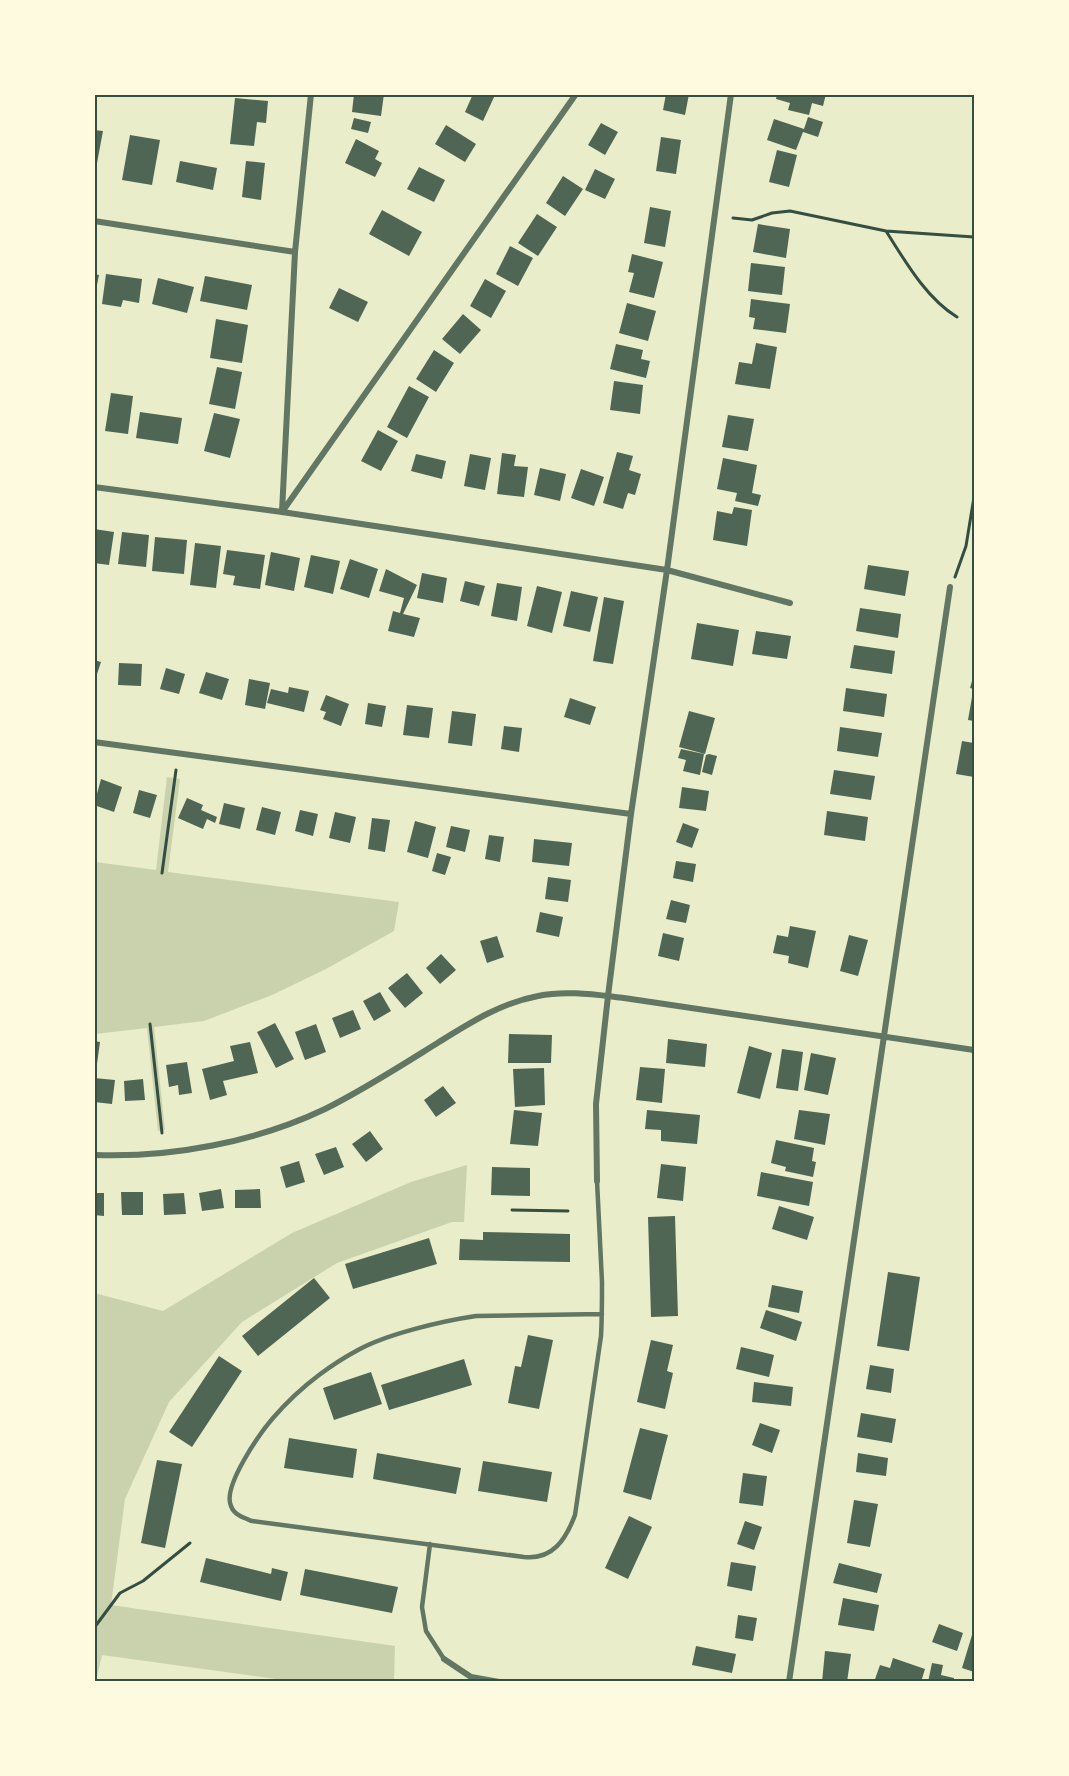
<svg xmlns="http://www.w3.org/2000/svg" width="1069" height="1776" font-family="'PT Sans',sans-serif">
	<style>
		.green { fill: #cad2ad }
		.building { fill: #4f6655 }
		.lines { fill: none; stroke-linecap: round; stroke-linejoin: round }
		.path { stroke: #344e41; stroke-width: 3 }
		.service { stroke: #617663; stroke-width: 4.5 }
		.minor { stroke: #617663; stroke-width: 6 }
		.neatline { fill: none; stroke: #344e41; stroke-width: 2 }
	</style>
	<rect width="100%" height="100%" fill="#e9edc9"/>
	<path class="green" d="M167,777L180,779L168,872L399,902L394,931L326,969L272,995L204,1021L154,1027L165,1130L158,1131L147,1028L95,1034V862L156,870Z
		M467,1165L464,1222H452L337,1263L242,1322L169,1402L125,1499L111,1605L395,1646L394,1681H290L102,1655L96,1681H95L94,1293L163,1311L292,1233L411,1182Z"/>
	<path class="building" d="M354,94H384L381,116L352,112Z
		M473,94L495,95L483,121L465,112Z
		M666,94H689L685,115L663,110Z
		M777,94H826L823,106L812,103L809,115L788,110L790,103L776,99Z
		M235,98L268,101L266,123L257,122L254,146L230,144Z
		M808,117L823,122L818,137L803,132L796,150L767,140L774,119L804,129Z
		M354,118L371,122L368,133L351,129Z
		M601,123L618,132L605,155L588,145Z
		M446,125L476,144L465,162L435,144Z
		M94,130L103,131L97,163H94Z
		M130,135L160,140L152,185L122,180Z
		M661,137L681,140L676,174L656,171Z
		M356,139L379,151L375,159L382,163L375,177L345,163Z
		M777,150L797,155L789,187L769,182Z
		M180,161L217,168L213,190L176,182Z
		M246,161L265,163L261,200L242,197Z
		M419,167L445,180L434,202L407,189Z
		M595,169L615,179L605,199L585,190Z
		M563,176L583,189L565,216L546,203Z
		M650,207L671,211L665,247L644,243Z
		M382,210L422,232L409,256L369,234Z
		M537,214L557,227L538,256L518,243Z
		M758,224L790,229L786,258L753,252Z
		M510,246L533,258L518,286L496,274Z
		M632,254L663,262L654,298L629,292L634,273L628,272Z
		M751,263L785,267L782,295L748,291Z
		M94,274L99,275L96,290H94Z
		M106,274L142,279L139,303L123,300L121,307L102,304Z
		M205,276L252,285L247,310L200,301Z
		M158,278L194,287L187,313L152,304Z
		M485,279L506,291L491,318L470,306Z
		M339,288L368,302L358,322L329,308Z
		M751,299L790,304L786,333L753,329L755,318L749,317Z
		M627,303L656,311L648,341L619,333Z
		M463,314L481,330L460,354L442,339Z
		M216,319L248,325L242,363L210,358Z
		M756,343L777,347L770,389L735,384L739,362L752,364Z
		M616,344L643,350L641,359L650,361L646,378L610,369Z
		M434,350L454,363L436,392L416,379Z
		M217,367L242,372L235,409L209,404Z
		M614,381L643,385L640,414L610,410Z
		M409,386L429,397L407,438L387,427Z
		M111,393L133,396L128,434L105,431Z
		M140,412L182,418L178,444L136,438Z
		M214,413L240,419L230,458L204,451Z
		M728,415L754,419L748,451L722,447Z
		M378,430L398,441L381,471L361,461Z
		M617,452L633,456L629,470L641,474L635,495L628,493L623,509L603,503Z
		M502,453L516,455L514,466L528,467L524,497L497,494Z
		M416,454L446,461L442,479L411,471Z
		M470,454L491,458L485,490L464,486Z
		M723,458L757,465L752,493L761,495L758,506L735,501L737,493L717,489Z
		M540,468L566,474L560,501L534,495Z
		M581,469L604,477L594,506L571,498Z
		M734,507L752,510L747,546L713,540L717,511L732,514Z
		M94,529L114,532L109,565L94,563Z
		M122,532L149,535L146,567L118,564Z
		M155,537L187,540L184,574L152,571Z
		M195,543L221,546L216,588L190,585Z
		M227,550L265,555L260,589L233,585L235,576L223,574Z
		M271,552L300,558L294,591L265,585Z
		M311,555L340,561L333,594L304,587Z
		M350,559L378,569L369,598L340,589Z
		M868,565L909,571L905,596L864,589Z
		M386,569L417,585L403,614L420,618L414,637L388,631L393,611L400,613L404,598L379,591Z
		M422,573L447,578L443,603L417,598Z
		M465,581L485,586L479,606L460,601Z
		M497,583L522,587L517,621L491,616Z
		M537,586L562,592L552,633L527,626Z
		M571,591L598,597L590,632L563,626Z
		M604,597L624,601L613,664L593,661Z
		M860,608L901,614L898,638L856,631Z
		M697,623L739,630L733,666L691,659Z
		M756,631L791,636L787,659L752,654Z
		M854,645L895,651L892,674L850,668Z
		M94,660L101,662L95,680H94Z
		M119,663L142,664L141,686L118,685Z
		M166,668L185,674L179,694L160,689Z
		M206,672L229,679L222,700L199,693Z
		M974,674V689L970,688Z
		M249,679L270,683L265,709L245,705Z
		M289,687L309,691L304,712L267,703L271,689L288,693Z
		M846,688L887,694L884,717L843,711Z
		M326,695L349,704L341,726L323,719L326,712L320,710Z
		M972,697H974V721L968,720Z
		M570,698L596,707L590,725L564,717Z
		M368,703L386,706L382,727L365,724Z
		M407,705L433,708L429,738L403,735Z
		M452,711L476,714L472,746L448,743Z
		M689,711L715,718L705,754L679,747Z
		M504,726L522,728L519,752L501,749Z
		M840,727L882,733L878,757L837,751Z
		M962,741L974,743V777L956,774Z
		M681,749L704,754L700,775L683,771L686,760L678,758Z
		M709,754L717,756L712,775L702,772L706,755Z
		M834,770L875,776L871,800L830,794Z
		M101,779L122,787L114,812L94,805Z
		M682,787L709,791L706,811L679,808Z
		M139,790L157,795L150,818L133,813Z
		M187,798L203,805L201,810L217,817L215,823L207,819L203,829L178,818Z
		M224,803L245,808L240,829L219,824Z
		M262,807L281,812L275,835L256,830Z
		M300,810L318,814L313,836L295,831Z
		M827,811L868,817L865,841L824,835Z
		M335,812L356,817L350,843L329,838Z
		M372,818L390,820L385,852L368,849Z
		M415,821L436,827L428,858L407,852Z
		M683,823L699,829L692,848L676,842Z
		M451,826L470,830L465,852L446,847Z
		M489,835L504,837L500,862L485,859Z
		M534,839L572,843L569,866L532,862Z
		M437,853L451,857L445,875L432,871Z
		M676,861L696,864L693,882L673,878Z
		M548,877L571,880L568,902L545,899Z
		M671,900L690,905L686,923L666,919Z
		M540,912L563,917L559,937L536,932Z
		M790,926L816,931L808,968L788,963L789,956L773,953L777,935L788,937Z
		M663,933L684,938L679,961L658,956Z
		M849,935L868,940L858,976L840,971Z
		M497,936L504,957L487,963L480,941Z
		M441,954L456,970L440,984L426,968Z
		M407,973L423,993L405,1008L388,988Z
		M380,992L391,1011L374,1021L363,1001Z
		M353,1010L361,1029L340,1038L332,1018Z
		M275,1023L294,1059L276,1068L257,1032Z
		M316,1024L326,1052L305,1060L295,1032Z
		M509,1034L552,1035L551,1063H508Z
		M668,1039L707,1044L705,1067L666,1063Z
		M94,1041L100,1042L96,1071H94Z
		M250,1042L258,1073L223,1081L227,1095L210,1100L202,1069L234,1061L230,1046Z
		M749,1046L772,1053L760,1099L737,1093Z
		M782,1049L803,1052L798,1091L776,1088Z
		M811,1053L836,1058L828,1095L804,1090Z
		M187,1062L192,1093L179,1095L178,1085L169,1087L166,1065Z
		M640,1067L665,1069L662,1103L636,1100Z
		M544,1068L545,1105L515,1107L513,1069Z
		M94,1078L115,1080L112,1104L94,1102Z
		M143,1079L145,1100L125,1101L124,1081Z
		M443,1086L456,1103L436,1117L424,1100Z
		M514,1110L542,1113L538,1146L510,1144Z
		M647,1110L700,1115L697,1144L661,1141V1130L645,1129Z
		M799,1110L830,1114L825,1145L794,1139Z
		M370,1131L383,1149L366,1162L352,1144Z
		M776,1140L814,1148L812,1161L816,1162L813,1177L785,1171L786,1167L771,1163Z
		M336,1147L344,1167L324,1175L315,1154Z
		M299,1161L305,1182L286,1188L280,1167Z
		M661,1164L686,1167L683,1201L657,1198Z
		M492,1167L530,1168V1196L491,1195Z
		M761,1172L813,1182L809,1206L757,1196Z
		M221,1189L224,1208L202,1211L199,1193Z
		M260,1189L261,1208H235V1190Z
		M121,1192H143V1215H122Z
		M94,1193H104V1216L94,1215Z
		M184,1193L186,1214L164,1215L163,1194Z
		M779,1206L814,1217L807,1240L772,1229Z
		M675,1216L678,1316L651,1317L648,1217Z
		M483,1232L570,1234V1262L459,1260L460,1239L483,1240Z
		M429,1238L437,1264L353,1289L345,1264Z
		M888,1272L920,1277L909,1351L877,1346Z
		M314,1278L330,1298L258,1356L242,1336Z
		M772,1285L803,1291L799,1313L768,1307Z
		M766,1310L802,1322L796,1341L760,1328Z
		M528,1335L553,1340L539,1409L508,1403L515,1366L521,1367Z
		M651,1340L673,1345L667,1371L673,1373L665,1409L637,1402Z
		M741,1347L774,1355L769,1377L736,1369Z
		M219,1356L242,1371L192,1447L169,1432Z
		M464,1359L472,1385L389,1410L381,1385Z
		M870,1365L894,1369L891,1393L866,1389Z
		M371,1372L382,1404L334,1420L323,1388Z
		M754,1382L793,1387L791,1406L752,1402Z
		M861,1413L896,1419L892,1443L857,1437Z
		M760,1423L780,1430L772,1453L752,1445Z
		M640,1428L668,1435L651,1500L623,1492Z
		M289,1438L357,1449L353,1478L284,1468Z
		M377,1453L461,1468L456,1494L373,1479Z
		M858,1453L888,1458L886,1476L856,1472Z
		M157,1460L182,1464L165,1548L141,1543Z
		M483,1461L552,1472L547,1502L478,1491Z
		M743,1473L767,1476L763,1506L739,1503Z
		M854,1500L878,1504L870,1547L847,1543Z
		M629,1516L652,1527L628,1579L605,1568Z
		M745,1521L762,1527L754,1550L737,1544Z
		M206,1558L271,1574L272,1568L288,1572L281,1601L200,1582Z
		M731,1562L756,1566L752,1591L727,1586Z
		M839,1563L882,1574L877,1593L833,1583Z
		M305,1569L398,1587L392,1613L300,1595Z
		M843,1598L879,1605L874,1631L838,1625Z
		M738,1615L757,1618L753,1641L735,1638Z
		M939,1624L963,1633L957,1651L932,1642Z
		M972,1635H974V1672L962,1668Z
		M696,1646L736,1654L732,1673L692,1665Z
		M825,1651L851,1654L847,1682H822Z
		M893,1658L925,1669L921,1682H874L880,1665L890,1668Z
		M932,1663L943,1665L941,1675L954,1678V1682H928Z"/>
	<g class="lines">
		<path class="path" d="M733,218L752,220L772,213L790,211L886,231L974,237
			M886,231C905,261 926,298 957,317
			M955,577L966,546L974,497
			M162,873L176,770
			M150,1024L162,1133
			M512,1210L568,1211
			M94,1628L120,1593L143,1581L190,1543"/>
		<path class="service" d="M597,1181L602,1282C602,1300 602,1318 601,1336L575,1515C566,1539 553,1560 524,1557L252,1521C244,1518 234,1515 231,1506C222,1487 260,1433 273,1418C286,1403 303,1387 319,1375C331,1366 345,1357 358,1350C387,1334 442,1321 476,1316L602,1314
			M430,1544L422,1607L426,1631L444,1659"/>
		<path class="minor" d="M94,221L295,252
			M94,487L282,512L667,570L790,603
			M282,512L576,94
			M282,512L295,252L311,94
			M94,742L631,814
			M94,1155C171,1158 256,1142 325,1109C365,1089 402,1065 439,1042C471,1022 501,1003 538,996C566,990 597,995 624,998L974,1050
			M597,1181L596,1104L608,996L631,814L667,570L731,94
			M444,1659L471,1677L499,1682
			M789,1682L950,587"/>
	</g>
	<rect width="1069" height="1776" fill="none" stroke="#fefae0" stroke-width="192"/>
	<rect x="96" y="96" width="877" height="1584" class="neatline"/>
</svg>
